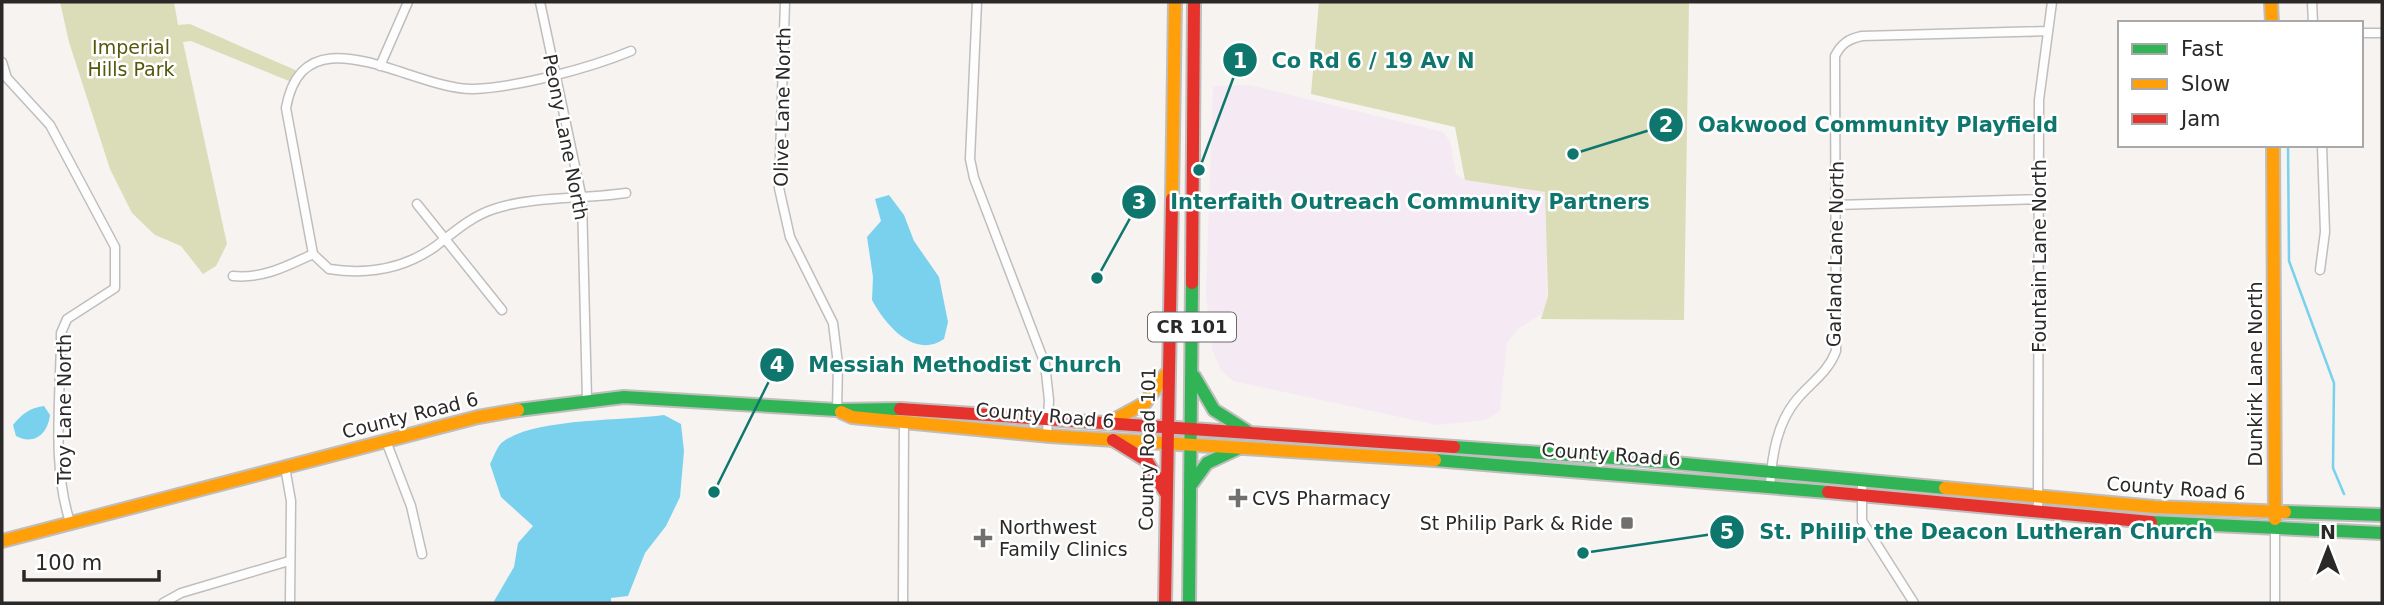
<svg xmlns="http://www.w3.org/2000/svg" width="2384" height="605" font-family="'DejaVu Sans',sans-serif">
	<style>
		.education { fill: #f5eaf3 }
		.green { fill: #dbdcb8 }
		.water { fill: #79d1ee }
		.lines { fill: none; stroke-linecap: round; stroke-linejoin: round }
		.stream { stroke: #79d1ee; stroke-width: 2.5 }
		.street-casing { stroke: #c0bebd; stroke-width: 11 }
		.fast-casing { stroke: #c0bebd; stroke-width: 16 }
		.slow-casing { stroke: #c0bebd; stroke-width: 16 }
		.jam-casing { stroke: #c0bebd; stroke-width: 16 }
		.street { stroke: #fefdfd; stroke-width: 8 }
		.fast { stroke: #30b455; stroke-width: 12 }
		.slow { stroke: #ff9f0a; stroke-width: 12 }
		.jam { stroke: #e5322d; stroke-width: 12 }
		.poi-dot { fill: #72706e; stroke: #fff; stroke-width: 2.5 }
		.labels { text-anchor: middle; stroke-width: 5; stroke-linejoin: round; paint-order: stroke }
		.shield { fill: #fff; stroke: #6b6968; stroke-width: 2 }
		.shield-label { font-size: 18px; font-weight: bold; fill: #2b2928 }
		.park-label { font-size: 19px; fill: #54580b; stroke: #fff }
		.street-label { font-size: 19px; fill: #2b2928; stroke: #fff }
		.poi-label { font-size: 19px; fill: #2b2928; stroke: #fff; text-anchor: start }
		.leader { fill: none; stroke: #0f766e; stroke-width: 2.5 }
		.callout-dot { fill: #0f766e; stroke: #fff; stroke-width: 2.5 }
		.mark-label { font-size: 21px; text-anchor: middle; font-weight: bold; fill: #fff }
		.callout-label { font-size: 21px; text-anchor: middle; font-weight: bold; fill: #0f766e; stroke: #fff; stroke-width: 5; stroke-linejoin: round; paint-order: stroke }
	</style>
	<rect width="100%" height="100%" fill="#f6f3f1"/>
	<path class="education" d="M1249,85L1443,132L1450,141L1456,174L1465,180L1545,192L1547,299L1542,314L1519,328L1507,343L1500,411L1486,420L1437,425L1233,381L1221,370L1212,350L1206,294L1213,86Z"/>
	<path class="green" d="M60,2H174L178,25L190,24L302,73L294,83L191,41L183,42L227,244L216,266L203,274L181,246L155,235L132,213L110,169L69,42Z
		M1319,2H1689L1684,320L1541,319L1548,296L1545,192L1465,180L1455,127L1311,94Z"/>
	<path class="water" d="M889,195L904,215L914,241L939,277L948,322L944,339C915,359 886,326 872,300L873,277L867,237L881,221L875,199Z
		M44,406L50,415C48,433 35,446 16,436L13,425C22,414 29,408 44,406Z
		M664,415L681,424L684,451L680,497L666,526L645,553L628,596L611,598V603H493L514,567L518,543L533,526L501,497L490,464C494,457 497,445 504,441C536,418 623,421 664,415Z"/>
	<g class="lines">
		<path class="stream" d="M2288,145L2289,261L2334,383L2333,468L2344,494"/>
		<g class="street-casing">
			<path id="street" d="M540,2L582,199L587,399
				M785,2L779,188L790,237L833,323L838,364L837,410
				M977,2L970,159L974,178L1045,364L1049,400L1047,435
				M2312,2L2313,23
				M2361,33H2382
				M2,62L7,78L50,125L115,247V288L67,319L61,333C61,394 51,464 70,522
				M380,66L408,2
				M626,193C586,199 531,196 494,209C472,216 454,232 436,246C404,269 368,275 329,269L313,254L286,108C304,7 413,91 474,89C519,87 590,68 631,51
				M417,204L502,310
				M1836,205L2040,199
				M2320,270L2325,232L2322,145
				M233,276C263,279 287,266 313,254
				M386,441L411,506L422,554
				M285,467L291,501L290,603
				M1862,480V521L1914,603
				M1770,486C1772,455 1777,422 1798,398C1813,381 1828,372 1836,351L1835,56C1841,44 1848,39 1862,36L2048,31
				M2038,511L2039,100L2052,2
				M2275,531V603
				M163,603L181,593L289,561
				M903,603L904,421"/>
		</g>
		<g class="fast-casing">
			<path id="fast" d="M1194,376L1214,410L1247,431
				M518,410L624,397L837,410L900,409
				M1454,447L1642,460L1945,488
				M1435,460L1828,492
				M1191,485L1207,463L1239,448
				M2285,512L2382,515
				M2151,522L2382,533
				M1189,603L1192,283"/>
		</g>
		<g class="slow-casing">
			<path id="slow" d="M2271,2L2272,23
				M2273,145L2275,519
				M1172,199L1175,2
				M841,412L852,417L1050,436L1435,460
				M1110,422L1145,403L1166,374
				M1945,488L2155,507L2285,512
				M2,541L478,417L518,410"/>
		</g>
		<g class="jam-casing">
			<path id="jam" d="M1192,283L1194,2
				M900,409L1454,447
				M1113,440L1147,461L1165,492
				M1828,492L2151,522
				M1165,603L1172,199"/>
		</g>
		<use href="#street" class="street"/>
		<use href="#fast" class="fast"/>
		<use href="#slow" class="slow"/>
		<use href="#jam" class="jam"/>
	</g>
	<g class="poi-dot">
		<path d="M1234.5 487.5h7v7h7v7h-7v7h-7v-7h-7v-7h7z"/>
		<rect x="1620" y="516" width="14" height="14" rx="3.5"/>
		<path d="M979.5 527.5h7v7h7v7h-7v7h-7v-7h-7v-7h7z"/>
	</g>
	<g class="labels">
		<rect class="shield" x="1148" y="312.5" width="88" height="29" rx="5"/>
		<g class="shield-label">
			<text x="1192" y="333">CR 101</text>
		</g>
		<g class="park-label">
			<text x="131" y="54">Imperial<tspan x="131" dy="22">Hills Park</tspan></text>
		</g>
		<g class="street-label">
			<text transform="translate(782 107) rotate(-89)" y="7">Olive Lane North</text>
			<text transform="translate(566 137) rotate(79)" y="7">Peony Lane North</text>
			<text transform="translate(1835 254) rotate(-89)" y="7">Garland Lane North</text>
			<text transform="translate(2039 256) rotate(-90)" y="7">Fountain Lane North</text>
			<text transform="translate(2255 374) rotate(-90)" y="7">Dunkirk Lane North</text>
			<text transform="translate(64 409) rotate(-90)" y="7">Troy Lane North</text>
			<text transform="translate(410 415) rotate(-14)" y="7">County Road 6</text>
			<text transform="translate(1045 415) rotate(5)" y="7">County Road 6</text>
			<text transform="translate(1147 449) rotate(-89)" y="7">County Road 101</text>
			<text transform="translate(1611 454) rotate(4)" y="7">County Road 6</text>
			<text transform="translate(2176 488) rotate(4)" y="7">County Road 6</text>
		</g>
		<g class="poi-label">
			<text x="1252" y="505">CVS Pharmacy</text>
			<text x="1613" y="530" text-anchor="end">St Philip Park &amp; Ride</text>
			<text x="999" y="534">Northwest<tspan x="999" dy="22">Family Clinics</tspan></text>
		</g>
	</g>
	<path class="leader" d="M1199 170L1240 60M1573 154L1666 125M1097 278L1139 202M714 492L777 365M1583 553L1727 532"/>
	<g class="callout-dot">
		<circle cx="1199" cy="170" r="7"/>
		<circle cx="1573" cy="154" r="7"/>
		<circle cx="1097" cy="278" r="7"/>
		<circle cx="714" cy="492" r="7"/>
		<circle cx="1583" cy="553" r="7"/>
		<circle cx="1240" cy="60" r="18"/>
		<circle cx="1666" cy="125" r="18"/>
		<circle cx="1139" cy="202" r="18"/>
		<circle cx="777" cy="365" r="18"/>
		<circle cx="1727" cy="532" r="18"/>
	</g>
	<g class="mark-label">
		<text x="1240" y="68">1</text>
		<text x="1666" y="132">2</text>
		<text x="1139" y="209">3</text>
		<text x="777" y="372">4</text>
		<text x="1727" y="539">5</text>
	</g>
	<g class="callout-label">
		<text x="1373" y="68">Co Rd 6 / 19 Av N</text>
		<text x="1878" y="132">Oakwood Community Playfield</text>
		<text x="1410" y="209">Interfaith Outreach Community Partners</text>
		<text x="965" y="372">Messiah Methodist Church</text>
		<text x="1986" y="539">St. Philip the Deacon Lutheran Church</text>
	</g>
	<rect width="2384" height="605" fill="none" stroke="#2b2928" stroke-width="7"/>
	<rect x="2118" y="21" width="245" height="126" fill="#ffffff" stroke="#aaa9a9" stroke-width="2"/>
	<rect x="2132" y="44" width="35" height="10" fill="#30b455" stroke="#aaa9a9" stroke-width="2"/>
	<text x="2181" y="56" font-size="21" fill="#2b2928">Fast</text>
	<rect x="2132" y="79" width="35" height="10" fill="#ff9f0a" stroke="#aaa9a9" stroke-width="2"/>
	<text x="2181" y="91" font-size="21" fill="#2b2928">Slow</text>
	<rect x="2132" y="114" width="35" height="10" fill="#e5322d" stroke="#aaa9a9" stroke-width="2"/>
	<text x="2181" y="126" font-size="21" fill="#2b2928">Jam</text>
	<g transform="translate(2328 549)" stroke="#ffffff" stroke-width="5" paint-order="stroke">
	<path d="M0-5L12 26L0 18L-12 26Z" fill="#2b2928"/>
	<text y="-10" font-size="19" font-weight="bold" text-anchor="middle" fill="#2b2928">N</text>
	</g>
	<path d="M24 570v10h135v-10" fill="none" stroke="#2b2928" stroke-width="3.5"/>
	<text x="35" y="570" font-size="21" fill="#2b2928" stroke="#ffffff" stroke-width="5" paint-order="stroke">100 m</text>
</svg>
